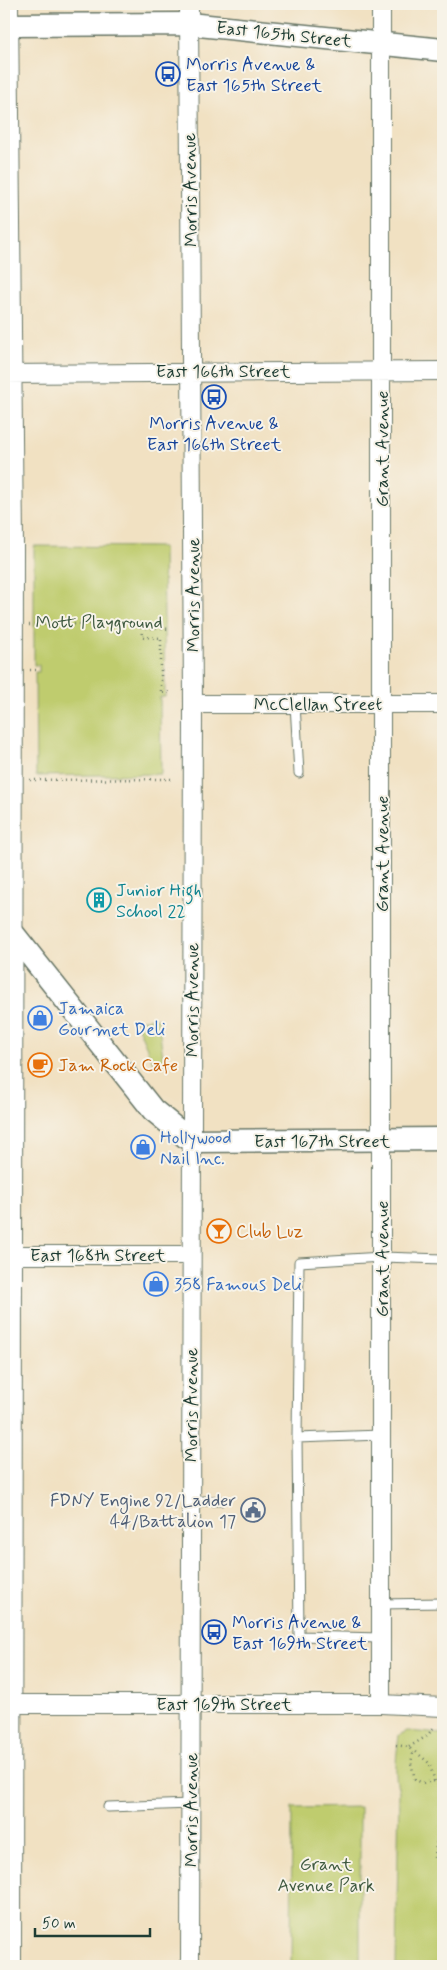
<svg xmlns="http://www.w3.org/2000/svg" width="447" height="1970" font-family="Mynerve,sans-serif">
	<style>
		.green { fill: #bfcc6e; stroke: #6f8451 }
		.lines { fill: none; stroke-linecap: round; stroke-linejoin: round }
		.service-casing { stroke: #687666; stroke-width: 11 }
		.minor-casing { stroke: #687666; stroke-width: 20 }
		.tertiary-casing { stroke: #687666; stroke-width: 25 }
		.path { stroke: #687666; stroke-width: 2.5; stroke-dasharray: 1 4; stroke-linecap: butt }
		.service { stroke: #fff; stroke-width: 9 }
		.minor { stroke: #fff; stroke-width: 18 }
		.tertiary { stroke: #fff; stroke-width: 22 }
		.labels { text-anchor: middle; stroke-width: 4; stroke-linejoin: round; paint-order: stroke }
		.street-label { font-size: 18px; fill: #1f3d34; stroke: #f7f3e8 }
		.transit-label { font-size: 18px; fill: #164399; stroke: #f7f3e8; text-anchor: start }
		.park-label { font-size: 18px; fill: #3f5a40; stroke: #f7f3e8 }
		.culture-label { font-size: 18px; fill: #0d838f; stroke: #f7f3e8; text-anchor: start }
		.shop-label { font-size: 18px; fill: #366cbe; stroke: #f7f3e8; text-anchor: start }
		.food-label { font-size: 18px; fill: #c56008; stroke: #f7f3e8; text-anchor: start }
		.service-label { font-size: 18px; fill: #4e5e75; stroke: #f7f3e8; text-anchor: end }
	</style>
	<rect width="100%" height="100%" fill="#f7f3e8"/>
	<filter id="ink" filterUnits="userSpaceOnUse"><feTurbulence type="fractalNoise" baseFrequency=".02" numOctaves="2"/><feDisplacementMap in="SourceGraphic" scale="10" xChannelSelector="R" yChannelSelector="G"/><feConvolveMatrix kernelMatrix="1 2 1 2 8 2 1 2 1" color-interpolation-filters="sRGB"/></filter>
	<filter id="wash" filterUnits="userSpaceOnUse"><feTurbulence type="fractalNoise" baseFrequency=".0096" numOctaves="4" result="noise"/><feDisplacementMap in="SourceGraphic" scale="20" xChannelSelector="R" yChannelSelector="G"/><feGaussianBlur stdDeviation="1.12" result="paint"/><feColorMatrix in="noise" values="0 0 0 0 0 0 0 0 0 0 0 0 0 0 0 0 0 1.4 0 .05"/><feComposite in="paint" operator="in"/></filter>
	<g filter="url(#wash)">
		<rect width="100%" height="100%" fill="#f1e1c2"/>
		<path class="green" d="M34,546L163,547L165,697H160L161,774L36,776L35,672H39V665H34Z
			M158,1018L164,1065L155,1067L135,1020Z
			M407,1731L443,1734V1966H396L399,1791C393,1774 397,1753 399,1735Z
			M360,1807V1966H291L292,1808Z"/>
	</g>
	<g filter="url(#ink)">
		<g class="lines">
			<g class="service-casing">
				<path id="service" d="M295,704L299,773
					M297,1438L299,1262L382,1257L443,1259
					M191,1501H220
					M381,1604L443,1603
					M381,1638L299,1636L297,1438L381,1435
					M108,1807L191,1804"/>
			</g>
			<g class="minor-casing">
				<path id="minor" d="M9,4L14,546L12,1966
					M189,4L193,704L190,1966
					M4,374L443,371
					M193,704H443
					M4,1255H191
					M4,1704H381L443,1707
					M381,1704V4"/>
			</g>
			<g class="tertiary-casing">
				<path id="tertiary" d="M4,25L189,24L443,50
					M4,922L153,1110L191,1141L443,1139"/>
			</g>
			<path class="path" d="M141,623L142,637L161,638V693L171,692
				M29,625L141,623L144,628L171,629
				M30,670H39
				M30,780L171,779
				M396,1745L409,1747L413,1753
				M409,1747L427,1736L434,1727
				M435,1781L429,1763L416,1752L413,1753L411,1763L415,1779L422,1783L435,1781L443,1786
				M434,1858L443,1803"/>
			<use href="#service" class="service"/>
			<use href="#minor" class="minor"/>
			<use href="#tertiary" class="tertiary"/>
		</g>
	</g>
	<defs>
		<g id="bus-ring" transform="scale(1.25)"><circle r="9.5" fill="#f7f3e8" stroke="#1a4fb4" stroke-width="1.5"/><path d="M-5-6H5V4H4V6H2V4H-2V6H-4V4H-5ZM-3.5-4V0h7V-4ZM-3.5 1.2v1.5H-2V1.2ZM2 1.2v1.5H3.5V1.2Z" fill="#1a4fb4"/></g>
		<g id="building-ring" transform="scale(1.25)"><circle r="9.5" fill="#f7f3e8" stroke="#0f9aa8" stroke-width="1.5"/><path d="M-4-6H4V6H1V3H-1V6H-4ZM-2.5-4.3h1.7v1.8h-1.7ZM.8-4.3h1.7v1.8H.8ZM-2.5-1h1.7V.8h-1.7ZM.8-1h1.7V.8H.8Z" fill="#0f9aa8"/></g>
		<g id="shop-ring" transform="scale(1.25)"><circle r="9.5" fill="#f7f3e8" stroke="#3f7fe0" stroke-width="1.5"/><path d="M-5-2.5h2.3a2.7 3.5 0 0 1 5.4 0H5L5.5 6h-11ZM-1.5-2.5h3a1.5 2.3 0 0 0-3 0Z" fill="#3f7fe0"/></g>
		<g id="cafe-ring" transform="scale(1.25)"><circle r="9.5" fill="#f7f3e8" stroke="#e8710a" stroke-width="1.5"/><path d="M-5.5-4.5H6V0H3Q3 3.5 0 3.5H-2.5Q-5.5 3.5-5.5 0ZM3-3.2v2h1.7v-2ZM-6 4.5H4V6H-6Z" fill="#e8710a"/></g>
		<g id="bar-ring" transform="scale(1.25)"><circle r="9.5" fill="#f7f3e8" stroke="#e8710a" stroke-width="1.5"/><path d="M-6-5H6L.8 .8V4.5H3.5V6h-7V4.5H-.8V.8Z" fill="#e8710a"/></g>
		<g id="civic-ring" transform="scale(1.25)"><circle r="9.5" fill="#f7f3e8" stroke="#5c6f8a" stroke-width="1.5"/><path d="M-.6-6.5H3V-4.5H.6V-3L4-1V1h2V6H-6V1h2V-1L-.6-3ZM-1.2 2.5V6h2.4V2.5Z" fill="#5c6f8a"/></g>
	</defs>
	<g fill-rule="evenodd">
		<use href="#bus-ring" x="168" y="74"/>
		<use href="#bus-ring" x="214" y="397"/>
		<use href="#building-ring" x="99" y="900"/>
		<use href="#shop-ring" x="40" y="1018"/>
		<use href="#cafe-ring" x="40" y="1065"/>
		<use href="#shop-ring" x="143" y="1147"/>
		<use href="#bar-ring" x="219" y="1231"/>
		<use href="#shop-ring" x="156" y="1284"/>
		<use href="#civic-ring" x="253" y="1510"/>
		<use href="#bus-ring" x="214" y="1632"/>
	</g>
	<g class="labels">
		<g class="street-label">
			<text transform="translate(284 34) rotate(6)" y="6">East 165th Street</text>
			<text transform="translate(190 190) rotate(-91)" y="6">Morris Avenue</text>
			<text x="223" y="377">East 166th Street</text>
			<text transform="translate(382 449) rotate(-90)" y="6">Grant Avenue</text>
			<text transform="translate(193 595) rotate(-90)" y="6">Morris Avenue</text>
			<text x="318" y="710">McClellan Street</text>
			<text transform="translate(382 854) rotate(-90)" y="6">Grant Avenue</text>
			<text transform="translate(192 1000) rotate(-90)" y="6">Morris Avenue</text>
			<text x="322" y="1147">East 167th Street</text>
			<text x="98" y="1261">East 168th Street</text>
			<text transform="translate(382 1259) rotate(-90)" y="6">Grant Avenue</text>
			<text transform="translate(191 1405) rotate(-90)" y="6">Morris Avenue</text>
			<text x="224" y="1710">East 169th Street</text>
			<text transform="translate(191 1810) rotate(-90)" y="6">Morris Avenue</text>
		</g>
		<g class="transit-label">
			<text x="186" y="70">Morris Avenue &amp;<tspan x="186" dy="21">East 165th Street</tspan></text>
			<text x="214" y="429" text-anchor="middle">Morris Avenue &amp;<tspan x="214" dy="21">East 166th Street</tspan></text>
			<text x="232" y="1628">Morris Avenue &amp;<tspan x="232" dy="21">East 169th Street</tspan></text>
		</g>
		<g class="park-label">
			<text x="99" y="628">Mott Playground</text>
			<text x="326" y="1870">Grant<tspan x="326" dy="21">Avenue Park</tspan></text>
		</g>
		<g class="culture-label">
			<text x="116" y="896">Junior High<tspan x="116" dy="21">School 22</tspan></text>
		</g>
		<g class="shop-label">
			<text x="58" y="1014">Jamaica<tspan x="58" dy="21">Gourmet Deli</tspan></text>
			<text x="160" y="1143">Hollywood<tspan x="160" dy="21">Nail Inc.</tspan></text>
			<text x="174" y="1290">358 Famous Deli</text>
		</g>
		<g class="food-label">
			<text x="58" y="1071">Jam Rock Cafe</text>
			<text x="236" y="1237">Club Luz</text>
		</g>
		<g class="service-label">
			<text x="236" y="1506">FDNY Engine 92/Ladder<tspan x="236" dy="21">44/Battalion 17</tspan></text>
		</g>
	</g>
	<rect width="447" height="1970" fill="none" stroke="#f7f3e8" stroke-width="20"/>
	<path d="M35 1928v8h115v-8" fill="none" stroke="#1f3d34" stroke-width="2.5"/>
	<text x="42" y="1928" font-size="15" fill="#1f3d34" stroke="#f7f3e8" stroke-width="4" paint-order="stroke">50 m</text>
</svg>
